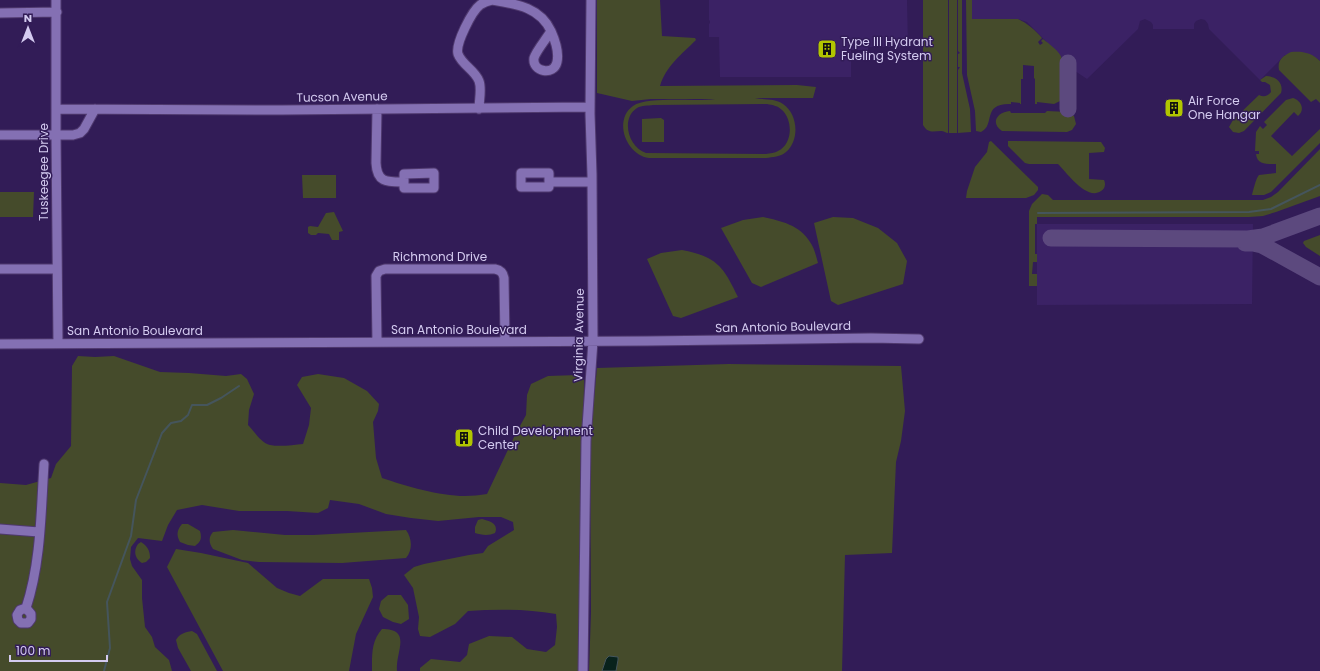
<svg xmlns="http://www.w3.org/2000/svg" width="1320" height="671" font-family="Poppins,sans-serif">
	<style>
		.built { fill: #3b2265 }
		.green { fill: #454b2b; fill-rule: evenodd }
		.water { fill: #08221c; stroke: #45555c }
		.lines { fill: none; stroke-linecap: round; stroke-linejoin: round }
		.stream { stroke: #45555c; stroke-width: 2 }
		.taxiway { stroke: #5c497e; stroke-width: 17 }
		.minor-casing { stroke: #4f396e; stroke-width: 11 }
		.minor { stroke: #8470b3; stroke-width: 9 }
		.labels { text-anchor: middle; stroke-width: 3; stroke-linejoin: round; paint-order: stroke }
		.poi-label { font-size: 12px; fill: #d4cbf0; stroke: #321c57; text-anchor: start }
		.street-label { font-size: 12px; fill: #d4cbf0; stroke: #321c57 }
	</style>
	<rect width="100%" height="100%" fill="#321c57"/>
	<path class="built" d="M709,0H907L908,47H868V50H851V77H720L719,37H709V24L710,23V21L709,20Z
		M972,0H1320V61L1318,59L1285,55L1260,80L1209,29L1208,24L1205,20L1201,19L1196,21L1194,24V29H1153V25L1151,22L1145,19L1140,21L1138,29L1087,79L1075,71L1027,22L1018,19H972Z
		M1037,224H1253L1252,304L1037,305Z"/>
	<path class="green" d="M597,0H660L662,36L695,38L696,40C682,54 666,66 660,86L797,85L816,87L813,98H755C764,100 775,98 783,104C798,114 800,140 786,152C780,157 773,157 766,158H649C626,155 613,120 633,106C647,96 696,102 715,99H651L632,101L597,93ZM767,104C773,105 778,106 782,110C793,120 793,144 778,151C775,153 770,153 766,154L646,153C629,148 620,119 637,108C642,105 648,106 653,105Z
		M923,0H948V133C946,133 944,131 941,131C934,131 928,134 923,125Z
		M949,0H957V133H949Z
		M958,0H962V73L970,109L971,132C966,132 962,133 958,133V70L960,67H958V54L960,53L958,51Z
		M966,0H972V19H1018C1027,23 1035,30 1042,38L1038,42L1040,45L1043,43L1041,41L1043,39C1049,44 1060,51 1062,59C1065,67 1063,97 1060,101L1054,104L1037,102V104H1035V79L1034,78V66L1023,65V79H1021V104H1020V103L1011,102V104C981,103 996,125 981,132L976,131L975,111L967,75Z
		M1291,52C1303,51 1312,53 1320,61V103L1316,99L1311,102L1279,70C1277,60 1283,56 1291,52Z
		M1266,76C1276,76 1284,83 1281,93L1244,131L1239,133L1233,132L1229,127L1233,120L1259,95C1263,97 1267,97 1271,92L1270,85L1265,82H1262L1260,80Z
		M1293,98C1302,101 1305,110 1298,116L1294,112L1271,136L1292,156L1320,129V143L1271,192L1264,195H1252C1253,191 1256,178 1259,175L1276,173V164C1267,164 1257,165 1256,154H1259V151H1255L1256,132L1260,126L1263,129L1267,125L1264,122L1286,100Z
		M1010,111L1011,113H1045L1047,111L1068,112L1074,116L1076,124L1072,130L1067,132L1002,131C990,123 997,112 1010,111Z
		M661,118L664,120V142H642V119Z
		M991,141L1038,187V190L1034,195L1026,198H966L967,191L975,167L987,152L989,142Z
		M1008,141L1101,142L1105,148L1104,152L1089,153V179L1104,180C1106,184 1105,189 1101,191C1087,201 1067,173 1058,164H1029L1025,163L1008,146Z
		M1320,149V196L1276,212L1263,216L1249,217H1037V224H1035V254H1037V262H1033L1032,274H1037V286H1029V211L1032,204L1042,194L1048,195L1053,200H1263L1271,197L1278,192Z
		M302,175H336V198H303Z
		M0,192H34L33,217H0Z
		M334,212L343,231L339,232V240H332L329,234L318,233L316,235H311L308,233V227L310,226L318,227L326,213Z
		M763,217C781,221 800,225 810,242C814,247 816,256 818,263L761,287L752,283L721,228L743,220Z
		M833,217L853,218L878,228L897,243L907,261L903,284L838,305L831,301L814,223Z
		M1320,235V256L1306,247L1303,243L1304,241Z
		M682,250C717,257 723,266 738,297L681,318L673,316L647,259L661,253Z
		M78,356L95,357L114,356L160,372L189,373L226,376L241,374L247,379L254,394L249,410L248,425C254,431 261,443 270,445C280,447 293,445 303,444L309,425L311,408L297,385L302,377L318,374L344,378L367,391L379,404L378,411L373,422L376,458L382,478C406,486 439,496 465,496C472,496 480,495 487,494L515,435L526,415L527,395L531,384L548,376L578,375L584,380L581,671H420V668L431,659L460,662L467,655L469,644L489,636L512,637L527,649L546,652L555,645L557,627L556,614C527,609 498,609 468,611L455,624L430,637L420,636L418,629L419,617L413,588L404,575L414,567L424,564L469,555L483,553L488,546L514,530L513,522L501,517H479L438,521L411,518L386,514L359,504L330,500L328,508L318,513L287,511H239L202,505L177,510L168,525L162,541L138,538L131,547L130,559L132,566L142,580V598L145,627L152,637L155,647L169,660L172,671H0V483L26,485L51,478L56,464L71,446L72,366Z
		M729,364L901,366L905,411L901,441L896,462L892,553L845,555L842,671H589L591,612L590,438L597,368Z
		M482,519C490,521 499,524 495,533C489,536 481,535 475,533V527L478,520Z
		M182,524H188L200,531C202,538 201,542 195,546L188,545L180,542C176,535 177,530 182,524Z
		M233,530L285,535H313L406,530C412,538 413,550 406,558L342,563L259,562L242,560L213,549C209,543 208,538 213,532Z
		M141,542C147,546 150,550 150,558L146,562L142,563C135,559 133,551 138,544Z
		M176,549L201,553L248,563L277,588L289,593L300,596L323,579H369L372,588L373,597L356,634L349,671H223L167,567Z
		M388,595H401L408,605L409,619L401,624L393,622L383,617L379,609L381,601Z
		M382,629C413,629 395,652 397,671H372C372,656 371,641 382,629Z
		M192,631L197,634L217,671H191L178,648L176,640C179,634 185,632 192,631Z"/>
	<path class="water" d="M609,656L618,657V660L616,671H602L606,659Z"/>
	<g class="lines">
		<path class="stream" d="M1038,213L1249,212L1271,209L1320,185
			M104,671L110,648L107,602L131,536L136,500L162,433L171,423L181,421L188,415L192,405H207L221,398L239,386"/>
		<path class="taxiway" d="M1068,109V63
			M1051,238L1248,239L1263,237L1320,216
			M1245,243H1253L1262,245L1320,277"/>
		<g class="minor-casing">
			<path id="minor" d="M56,0V134L58,343
				M0,13L57,12
				M551,31C555,40 559,53 557,62C554,76 532,72 534,58C536,51 547,38 551,31Z
				M56,109L282,110L590,107
				M377,109L376,163C377,183 387,182 404,182V174L434,173V188H404V182
				M479,109C479,100 482,89 479,81C475,70 462,65 458,54C455,44 472,11 480,5C484,2 487,1 492,0C516,4 540,7 551,31
				M0,135H73L80,133L84,129L95,109
				M549,182V173H521V187H549V182H592
				M0,269H57
				M377,342L376,276L379,271L385,269H495C500,270 503,272 504,278L505,341
				M0,344L647,341L871,338L919,339
				M0,529L39,532
				M26,608L31,614V619L28,623H21L18,620L17,615L20,610L26,608C41,563 41,511 44,464
				M583,671L586,441L593,341L592,175L590,114L591,0"/>
		</g>
		<use href="#minor" class="minor"/>
	</g>
	<defs>
		<g id="building-square" transform="scale(1)"><rect x="-9" y="-9" width="18" height="18" rx="4" fill="#b1c500" stroke="#321c57"/><path d="M-4-6H4V6H1V3H-1V6H-4ZM-2.5-4.3h1.7v1.8h-1.7ZM.8-4.3h1.7v1.8H.8ZM-2.5-1h1.7V.8h-1.7ZM.8-1h1.7V.8H.8Z" fill="#111"/></g>
	</defs>
	<g fill-rule="evenodd">
		<use href="#building-square" x="827" y="49"/>
		<use href="#building-square" x="1174" y="108"/>
		<use href="#building-square" x="464" y="438"/>
	</g>
	<g class="labels">
		<g class="poi-label">
			<text x="841" y="46">Type III Hydrant<tspan x="841" dy="14">Fueling System</tspan></text>
			<text x="1188" y="105">Air Force<tspan x="1188" dy="14">One Hangar</tspan></text>
			<text x="478" y="435">Child Development<tspan x="478" dy="14">Center</tspan></text>
		</g>
		<g class="street-label">
			<text transform="translate(342 97) rotate(-1)" y="4">Tucson Avenue</text>
			<text transform="translate(44 172) rotate(-90)" y="4">Tuskeegee Drive</text>
			<text x="440" y="261">Richmond Drive</text>
			<text transform="translate(783 327) rotate(-1)" y="4">San Antonio Boulevard</text>
			<text x="459" y="334">San Antonio Boulevard</text>
			<text x="135" y="335">San Antonio Boulevard</text>
			<text transform="translate(579 335) rotate(-89)" y="4">Virginia Avenue</text>
		</g>
	</g>
	<g transform="translate(28 28)" stroke="#321c57" stroke-width="3" paint-order="stroke">
	<path d="M0-3L7 15L0 10L-7 15Z" fill="#d4cbf0"/>
	<text y="-6" font-size="11" font-weight="bold" text-anchor="middle" fill="#d4cbf0">N</text>
	</g>
	<path d="M10 655v6h97v-6" fill="none" stroke="#d4cbf0" stroke-width="2"/>
	<text x="16" y="655" font-size="12" fill="#d4cbf0" stroke="#321c57" stroke-width="3" paint-order="stroke">100 m</text>
</svg>
